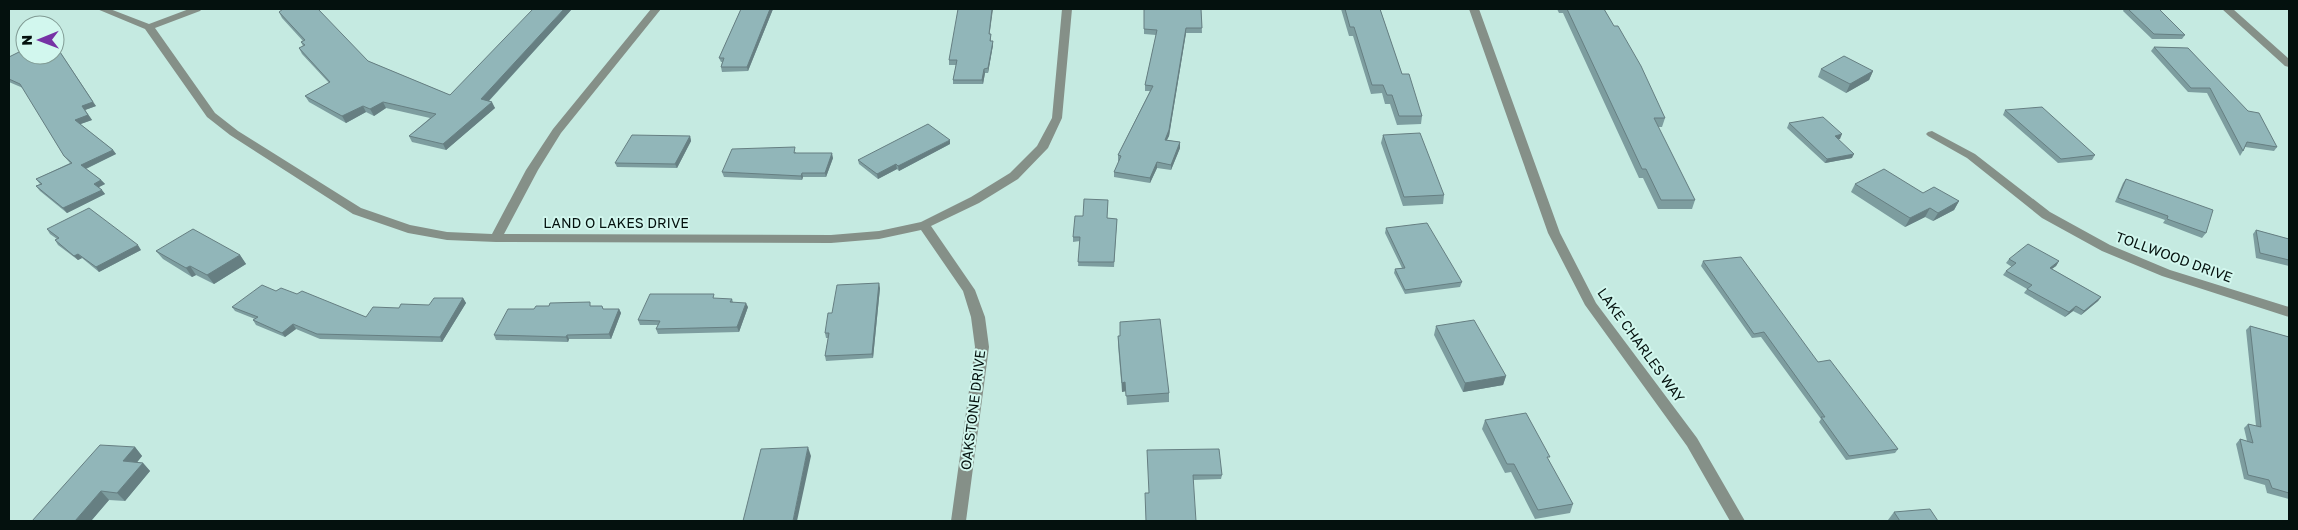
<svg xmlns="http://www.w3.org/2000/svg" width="2298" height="530" font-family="'Golos Text',sans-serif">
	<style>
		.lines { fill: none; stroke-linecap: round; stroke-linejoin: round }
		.minor { fill: #859088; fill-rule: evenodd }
		.wall { fill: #7d9d9f }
		.shaded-wall { fill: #667f82 }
		.building { fill: #91b6b9; stroke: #667f82 }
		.labels { text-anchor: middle; stroke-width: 4; stroke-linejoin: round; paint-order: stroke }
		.street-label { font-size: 14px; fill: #04110e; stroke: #d2f7ee }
	</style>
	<rect width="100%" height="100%" fill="#c5eae1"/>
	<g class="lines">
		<path class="minor" d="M97,9H110L149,24L189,9H202L200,11L155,28L215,113L238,131L361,208L410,225L447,232L492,234L526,170L553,129L651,9H661L561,133L538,170L504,234L831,235L879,231L921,222L971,197L1010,173L1037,146L1052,118L1062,9H1072L1062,118L1048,148L1018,179L979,203L931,226L975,290L985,317L989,347L966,521H951L975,347L971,317L963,291L921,230L879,239L831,243L496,242L447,240L408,233L353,214L230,135L207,117L145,29Z
			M1469,9H1479L1560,233L1596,303L1697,438L1745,521H1730L1687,446L1585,305L1548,233Z
			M2222,9H2233L2289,59V67L2285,66Z
			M1932,131L1975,154L2050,212L2110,245L2170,270L2289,307V317L2162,276L2102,251L2042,218L1967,158L1928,136L1926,134L1928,132Z"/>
	</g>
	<path class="wall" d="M572,9L489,101L495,108L446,150L412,142L409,136L430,118L386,108L374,116L366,112L346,123L309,102L305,96L329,83L302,54L299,48L303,46L301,42L303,41L282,18L279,12L368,61L450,95Z
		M741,9H773L748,71L722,72L721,67L722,62H721L719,58Z
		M1144,9H1201L1202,33H1186L1169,136L1167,140L1180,142V148L1171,170L1157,168L1150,183L1114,177V172L1119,161H1118V155L1150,91H1145V85L1156,35L1144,34Z
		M1341,9H1380L1402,74L1422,116L1421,124L1397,125L1390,104H1385L1382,93L1371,94L1353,36H1349Z
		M1557,9H1604L1665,118L1662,127H1658L1695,200L1692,209H1658L1643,178H1639L1563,13H1559Z
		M2124,9H2159L2185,35L2182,39H2152L2123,11Z
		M990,34H991V41L993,45L988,73H985L983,84H953V80L956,65H949V60Z
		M2154,47L2188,48L2277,147L2274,151L2245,147L2243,151L2240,156L2207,93L2188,92L2151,51Z
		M9,57L96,106L85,110L92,120L80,124L113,150L116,154L86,169L101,180L105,184L99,187L105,194L67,213L40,191L36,186L40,184L36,179L70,163L64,156L23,88L9,82Z
		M1821,69L1873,71L1869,80L1846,93L1818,77Z
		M2005,110L2095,155L2092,160L2058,163L2003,115Z
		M1789,123L1840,139H1838L1852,158L1825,163L1787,128Z
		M1383,135L1444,195L1443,204L1403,206L1381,143Z
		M690,136L691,141L677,168L617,167L615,163Z
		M950,144L899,171L897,169L878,179L859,164L858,160Z
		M796,152V153L833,158L826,177H803L802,180L724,177L722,172Z
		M2126,179L2206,233L2202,238L2163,223L2165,220L2115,202L2123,183Z
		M1855,184L1923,193L1959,201L1954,210L1933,221L1925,217L1905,227L1851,192Z
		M1108,200L1107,218L1117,219L1114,267L1078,266L1080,241L1073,242V237L1083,216Z
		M1386,228L1462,282L1460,287L1405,294L1394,273L1395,269L1402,268L1385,233Z
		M47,229L141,250L99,272L82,258L78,260L58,245L55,240L57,239L50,234Z
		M2256,230L2289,239V266L2256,258L2253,234Z
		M156,251L240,255L246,264L214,284L196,275L192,277L163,259Z
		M2009,259L2059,261L2056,266L2052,269L2101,297L2098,301L2081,315L2073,311L2065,317L2024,293L2027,289L2003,275L2006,271L2012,267L2006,263Z
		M1703,261L1818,362L1898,449L1895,453L1846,460L1819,422L1821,419L1761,337L1752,338L1701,266Z
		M880,288L873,358L826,361L825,356L828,338H826L825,333L832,313Z
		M276,291L297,294L366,317L399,308L429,305L463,298L466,303L442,342L320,339L296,329L285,337L256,325L253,320L255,319L235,311L232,307Z
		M715,299H732L733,302L748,307L739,332L658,334L656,329L658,325H640L638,320Z
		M592,306L604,309H619L621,313L611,339H569L568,342L496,340L494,335Z
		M1120,322L1169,393V402L1127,405L1126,391L1122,392L1118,345V336H1120Z
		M1436,326L1506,376L1503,385L1463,392L1434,335Z
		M2250,326L2289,337V499L2267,493L2265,485L2244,479L2236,444L2240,439L2247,441L2244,428L2248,424L2256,426L2246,330Z
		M1485,420L1573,504L1570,513L1535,519L1511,472L1505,473L1482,429Z
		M135,447L142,456L137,462L143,463L150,471L125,501L109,500L91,521H32Z
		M1147,450L1222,475L1221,479L1193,480Z
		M1894,512L1938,521H1889L1888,520Z"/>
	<path class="shaded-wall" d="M564,9H572L484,106L481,99Z
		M770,9H773L748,71L747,67Z
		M992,9H993L989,38V34Z
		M1186,28V33L1169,136L1164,145L1165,140Z
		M993,41V45L988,73V68Z
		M60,52L96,106L85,110L92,120L78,125L75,120Z
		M984,69L985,73L983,84L982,80Z
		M1873,71L1869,80L1846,93L1850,84Z
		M383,102L386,108L374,116L370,109Z
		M492,102L495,108L446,150L443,144Z
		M363,106L366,112L346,123L342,116Z
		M1842,134L1840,139L1832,140L1835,136Z
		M690,136L691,141L677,168L675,164Z
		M950,140V144L899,171L898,166Z
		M1180,142V148L1171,170V165Z
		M113,150L116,154L85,169L81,165Z
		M832,153L833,158L826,177L825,173Z
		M1854,154L1852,158L1825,163L1827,159Z
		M1157,162V168L1150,183V178Z
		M896,164L897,169L878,179L877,174Z
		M802,173L803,177L802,180L801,176Z
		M101,180L105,184L97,188L94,184Z
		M102,190L105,194L67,213L63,208Z
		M1959,201L1954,210L1933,221L1938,213Z
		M1930,208L1925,217L1905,227L1910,218Z
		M138,245L141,250L99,272L96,267Z
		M78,254L82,258L78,260L74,256Z
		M240,255L246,264L214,284L207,275Z
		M2059,261L2056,266L2047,272L2050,268Z
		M190,266L196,275L192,277L186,268Z
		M879,283L880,288L873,358L872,354Z
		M2101,297L2098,301L2081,315L2084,311Z
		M463,298L466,303L442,342L440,337Z
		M746,303L748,307L739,332L737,327Z
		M2076,306L2073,311L2065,317L2069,312Z
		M619,309L621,313L611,339L609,334Z
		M293,324L296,329L285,337L282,333Z
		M567,335L569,339L568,342L566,337Z
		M1506,376L1503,385L1463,392L1465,383Z
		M1125,382L1126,391L1122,392V383Z
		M135,447L142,456L131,470L123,461Z
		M808,447L811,456L797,521H793Z
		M143,463L150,471L125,501L117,493Z
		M101,491L109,500L91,521H75Z"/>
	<path class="building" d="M283,9H318L368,61L450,95L533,9H564L481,99L492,102L443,144L409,136L436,114L383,102L370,109L363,106L342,116L305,96L330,82L299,48L305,45L301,42L305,40L279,12Z
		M741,9H770L747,67H721L724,58H719Z
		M958,9H992L989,34H991L990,41H993L988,68L984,69L982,80H953L957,60H949Z
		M1144,9H1201L1202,28H1186L1169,130L1165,140L1180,142L1171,165L1157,162L1150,178L1114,172L1121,156L1118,155L1153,86L1145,85L1157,30L1144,29Z
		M1345,9H1380L1402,74H1409L1422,116H1399L1392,95H1387L1383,85H1372L1354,27H1350Z
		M1567,9H1604L1614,26H1618L1641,66L1665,118H1654L1695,200H1661L1646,169H1642Z
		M2128,9H2159L2185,35L2154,34Z
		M2154,47L2188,48L2248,111L2259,113L2277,147L2247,142L2243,151L2210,88H2191Z
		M25,49V55H41L50,58L60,52L93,102L82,106L88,115L75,120L113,150L81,165L101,180L94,184L102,190L63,208L36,186L42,184L36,179L72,163L64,156L20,84L9,79V57Z
		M1844,56L1873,71L1850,84L1821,69Z
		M2042,107L2095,155L2061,159L2005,110Z
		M1823,117L1842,134L1835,136L1854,154L1827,159L1789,123Z
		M928,124L950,140L898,166L896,164L877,174L858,160Z
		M1420,133L1444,195L1404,197L1383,135Z
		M632,135L690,136L675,164L615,163Z
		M795,147L794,153H832L825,173H802L801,176L722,172L732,149Z
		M1884,169L1923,193L1934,187L1959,201L1938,213L1930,208L1910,218L1855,184Z
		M2126,179L2213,210L2206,233L2167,219L2168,216L2118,198Z
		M1084,199L1108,200L1107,218L1117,219L1114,262H1078L1080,237H1073L1075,216H1083Z
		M89,208L138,245L96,267L78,254L74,256L55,240L59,238L47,229Z
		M1427,223L1462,282L1405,290L1395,269L1405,268L1386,228Z
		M193,229L240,255L207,275L190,266L186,268L156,251Z
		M2256,230L2289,239V260L2260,253Z
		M2028,244L2059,261L2050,268L2101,297L2084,311L2076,306L2069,312L2027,289L2032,285L2006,271L2016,263L2009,259Z
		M1741,257L1818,362L1830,360L1898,449L1849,456L1821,417H1825L1764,332L1754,334L1703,261Z
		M879,283L872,354L825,356L829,333H825L828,313H832L837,285Z
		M262,285L276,291L281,288L297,294L302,291L366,317L373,307L399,308L401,304L429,305L434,298H463L440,337L317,334L293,324L282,333L253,320L258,317L232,307Z
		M650,294H714L713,298L732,299L730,302L746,303L737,327L656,329L660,321L638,320Z
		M590,302V306H602L603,309H619L609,334L567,335L566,337L494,335L508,309H534L536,306H549L550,303Z
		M1160,319L1169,393L1126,396L1125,382L1122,383L1118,336H1120V322Z
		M1474,320L1506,376L1465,383L1436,326Z
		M2250,326L2289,337V493L2272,488L2269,480L2248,475L2240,439L2253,443L2248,424L2261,427Z
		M1526,413L1550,457H1547L1573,504L1538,510L1514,464H1507L1485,420Z
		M100,445L135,447L123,461L143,463L117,493L101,491L75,521H32Z
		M808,447L793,521H743L761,449Z
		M1219,449L1222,475H1193L1196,521H1146L1145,493H1149L1147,450Z
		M1930,509L1938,521H1900L1894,512Z"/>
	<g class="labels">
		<g class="street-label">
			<text x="616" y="228">LAND O LAKES DRIVE</text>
			<text transform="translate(2174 257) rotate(20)" y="5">TOLLWOOD DRIVE</text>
			<text transform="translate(1641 345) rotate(54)" y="5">LAKE CHARLES WAY</text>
			<text transform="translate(973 410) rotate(-83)" y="5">OAKSTONE DRIVE</text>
		</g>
	</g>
	<rect width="2298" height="530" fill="none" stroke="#04110e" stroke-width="20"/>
	<g transform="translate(40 40) rotate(269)"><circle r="24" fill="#d2f7ee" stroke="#809b94"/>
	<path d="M0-4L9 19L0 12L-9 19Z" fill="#7632a5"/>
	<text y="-8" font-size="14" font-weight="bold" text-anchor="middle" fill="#04110e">N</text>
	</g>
</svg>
